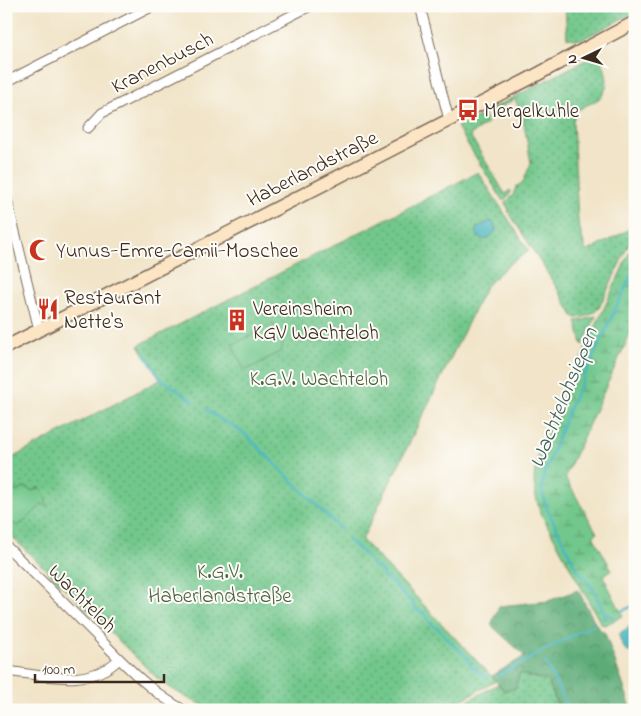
<svg xmlns="http://www.w3.org/2000/svg" width="641" height="716" font-family="'Indie Flower',sans-serif">
	<style>
		.grass { fill: url(#grass-dots); stroke: #567855 }
		.forest { fill: url(#forest-crowns); stroke: #4c6b4b }
		.wetland { fill: url(#wetland-marsh); stroke: #567855 }
		.park { fill: #72c78c; stroke: #567855 }
		.water { fill: #48b6c0; stroke: #42706f }
		.lines { fill: none; stroke-linecap: round; stroke-linejoin: round }
		.stream { stroke: #48b6c0; stroke-width: 2.5 }
		.street-casing { stroke: #7b6b5a; stroke-width: 11 }
		.secondary-casing { stroke: #7b6b5a; stroke-width: 15 }
		.street { stroke: #fff; stroke-width: 9 }
		.secondary { stroke: #fce5c4; stroke-width: 12 }
		.labels { text-anchor: middle; stroke-width: 4; stroke-linejoin: round; paint-order: stroke }
		.street-label { font-size: 21px; fill: #3b2a1e; stroke: #fdfcf7 }
		.poi-label { font-size: 21px; fill: #3b2a1e; stroke: #fdfcf7; text-anchor: start }
		.park-label { font-size: 21px; fill: #4e6144; stroke: #fdfcf7 }
		.water-label { font-size: 22px; font-style: italic; fill: #40625f; stroke: #fdfcf7 }
	</style>
	<defs>
		<pattern id="grass-dots" width="8" height="8" patternUnits="userSpaceOnUse" patternTransform="scale(1.25)"><rect width="8" height="8" fill="#72c78c"/><path d="M2 2h.1M6 6h.1" fill="none" stroke="#5fa272" stroke-width="1.8" stroke-linecap="round"/></pattern>
		<pattern id="forest-crowns" width="20" height="18" patternUnits="userSpaceOnUse" patternTransform="scale(1.25)"><rect width="20" height="18" fill="#5dac78"/><path d="M2 6a3 3 0 1 1 6 0M12 15a3 3 0 1 1 6 0" fill="none" stroke="#4e8c62"/></pattern>
		<pattern id="wetland-marsh" width="20" height="14" patternUnits="userSpaceOnUse" patternTransform="scale(1.25)"><rect width="20" height="14" fill="#72c78c"/><path d="M1 5h8M5 5V1M11 12h8M15 12V8" fill="none" stroke="#5fa272"/></pattern>
	</defs>
	<rect width="100%" height="100%" fill="#fdfcf7"/>
	<filter id="ink" filterUnits="userSpaceOnUse"><feTurbulence type="fractalNoise" baseFrequency=".02" numOctaves="2"/><feDisplacementMap in="SourceGraphic" scale="10" xChannelSelector="R" yChannelSelector="G"/><feConvolveMatrix kernelMatrix="1 2 1 2 8 2 1 2 1" color-interpolation-filters="sRGB"/></filter>
	<filter id="wash" filterUnits="userSpaceOnUse"><feTurbulence type="fractalNoise" baseFrequency=".0096" numOctaves="4" result="noise"/><feDisplacementMap in="SourceGraphic" scale="20" xChannelSelector="R" yChannelSelector="G"/><feGaussianBlur stdDeviation="1.12" result="paint"/><feColorMatrix in="noise" values="0 0 0 0 0 0 0 0 0 0 0 0 0 0 0 0 0 1.4 0 .05"/><feComposite in="paint" operator="in"/></filter>
	<g filter="url(#wash)">
		<rect width="100%" height="100%" fill="#f1e4c8"/>
		<path class="grass" d="M565,6H635V12L581,40L567,38Z
			M599,53C605,68 614,88 597,100C590,104 583,107 576,111L573,121L578,221L586,252L628,230L635,219V231L599,308C593,314 585,318 576,318L573,316L560,293L508,211L509,210L505,203L513,195L516,187L523,182L531,163L523,119L515,99L495,110L498,117L496,118L491,109Z
			M484,114L488,123L470,135L505,194L510,190L511,192L507,198L503,201L457,127Z
			M478,172L529,251L508,265L486,286L362,540L496,681L443,710H218C195,704 177,693 158,679L6,531V461L160,380L139,345Z
			M596,316L583,345L582,344L576,321L584,320Z
			M520,674L548,681L559,710H451L498,684L504,691Z"/>
		<path class="forest" d="M578,590L598,628L605,633L632,710H559L548,681L520,674L515,689L504,691L492,676L525,656L491,625L499,606L548,601Z"/>
		<path class="wetland" d="M635,240V323L565,477L597,533L593,536L612,570L603,576L623,616L605,625L601,624L541,514C532,488 532,475 540,449Z"/>
		<path class="park" d="M273,324C277,333 286,343 281,351L245,371L232,345Z
			M6,485L17,492L25,487L32,491L39,488H41L48,506L42,504L24,522L18,525L13,524L6,515Z"/>
		<path class="water" d="M490,221L494,223L496,230C489,241 479,244 476,230L477,228Z
			M631,626L635,628V653C624,653 622,645 619,636L621,632Z"/>
		<g class="lines">
			<path class="stream" d="M145,354L160,378L193,401
				M206,410L245,434L341,529
				M348,540L365,555L374,567C380,568 382,571 384,578L393,583L400,592L412,602L415,609L424,613L431,624L440,630L456,648L462,652L468,659L471,666L487,678
				M622,611L635,605
				M604,613L613,617
				M603,619L604,613L593,589L577,569L547,509L542,491L544,475L568,411L635,267
				M545,662L569,710
				M497,676L594,624"/>
		</g>
	</g>
	<g filter="url(#ink)">
		<g class="lines">
			<g class="street-casing">
				<path id="street" d="M420,6L449,120
					M6,82L153,6
					M88,128L102,113L310,6
					M6,195L39,330
					M6,546C35,574 63,602 91,630C120,659 148,691 184,710
					M6,671C43,675 90,689 119,659"/>
			</g>
			<g class="secondary-casing">
				<path id="secondary" d="M6,347L527,80L635,22"/>
			</g>
			<use href="#street" class="street"/>
			<use href="#secondary" class="secondary"/>
		</g>
	</g>
	<defs>
		<g id="bus-bare" transform="scale(1.725)"><path d="M-5-6H5V4H4V6H2V4H-2V6H-4V4H-5ZM-3.5-4V0h7V-4ZM-3.5 1.2v1.5H-2V1.2ZM2 1.2v1.5H3.5V1.2Z" fill="#c8321e" stroke="#fdfcf7" stroke-width="2.5" paint-order="stroke"/></g>
		<g id="mosque-bare" transform="scale(1.725)"><path d="M3.5-4.9A6 6 0 1 0 3.5 4.9A5 5 0 1 1 3.5-4.9Z" fill="#c8321e" stroke="#fdfcf7" stroke-width="2.5" paint-order="stroke"/></g>
		<g id="restaurant-bare" transform="scale(1.725)"><path d="M-5-6h1v4h1v-4h1v4h1v-4h1v5L-1.5 .5V6h-2V.5L-5-1ZM5-6V6H3V1.5H1.5Q1.5-4 5-6Z" fill="#c8321e" stroke="#fdfcf7" stroke-width="2.5" paint-order="stroke"/></g>
		<g id="building-bare" transform="scale(1.725)"><path d="M-4-6H4V6H1V3H-1V6H-4ZM-2.5-4.3h1.7v1.8h-1.7ZM.8-4.3h1.7v1.8H.8ZM-2.5-1h1.7V.8h-1.7ZM.8-1h1.7V.8H.8Z" fill="#c8321e" stroke="#fdfcf7" stroke-width="2.5" paint-order="stroke"/></g>
	</defs>
	<g fill-rule="evenodd">
		<use href="#bus-bare" x="468" y="110"/>
		<use href="#mosque-bare" x="40" y="250"/>
		<use href="#restaurant-bare" x="48" y="309"/>
		<use href="#building-bare" x="237" y="320"/>
	</g>
	<g class="labels">
		<g class="street-label">
			<text transform="translate(162 62) rotate(-27)" y="7">Kranenbusch</text>
			<text transform="translate(312 168) rotate(-27)" y="7">Haberlandstraße</text>
			<text transform="translate(83 598) rotate(45)" y="7">Wachteloh</text>
		</g>
		<g class="poi-label">
			<text x="484" y="117">Mergelkuhle</text>
			<text x="56" y="257">Yunus-Emre-Camii-Moschee</text>
			<text x="64" y="304">Restaurant<tspan x="64" dy="24">Nette's</tspan></text>
			<text x="253" y="315">Vereinsheim<tspan x="253" dy="24">KGV Wachteloh</tspan></text>
		</g>
		<g class="park-label">
			<text x="319" y="385">K.G.V. Wachteloh</text>
			<text x="220" y="578">K.G.V.<tspan x="220" dy="24">Haberlandstraße</tspan></text>
		</g>
		<g class="water-label">
			<text transform="translate(562 397) rotate(-68)" y="8">Wachtelohsiepen</text>
		</g>
	</g>
	<rect width="641" height="716" fill="none" stroke="#fdfcf7" stroke-width="25"/>
	<g transform="translate(584 58) rotate(265)" stroke="#fdfcf7" stroke-width="4" paint-order="stroke">
	<path d="M0-4L9 19L0 12L-9 19Z" fill="#3b2a1e"/>
	<text y="-8" font-size="14" font-weight="bold" text-anchor="middle" fill="#3b2a1e">N</text>
	</g>
	<path d="M35 674v8h129v-8" fill="none" stroke="#3b2a1e" stroke-width="2.5"/>
	<text x="42" y="674" font-size="15" fill="#3b2a1e" stroke="#fdfcf7" stroke-width="4" paint-order="stroke">100 m</text>
</svg>
